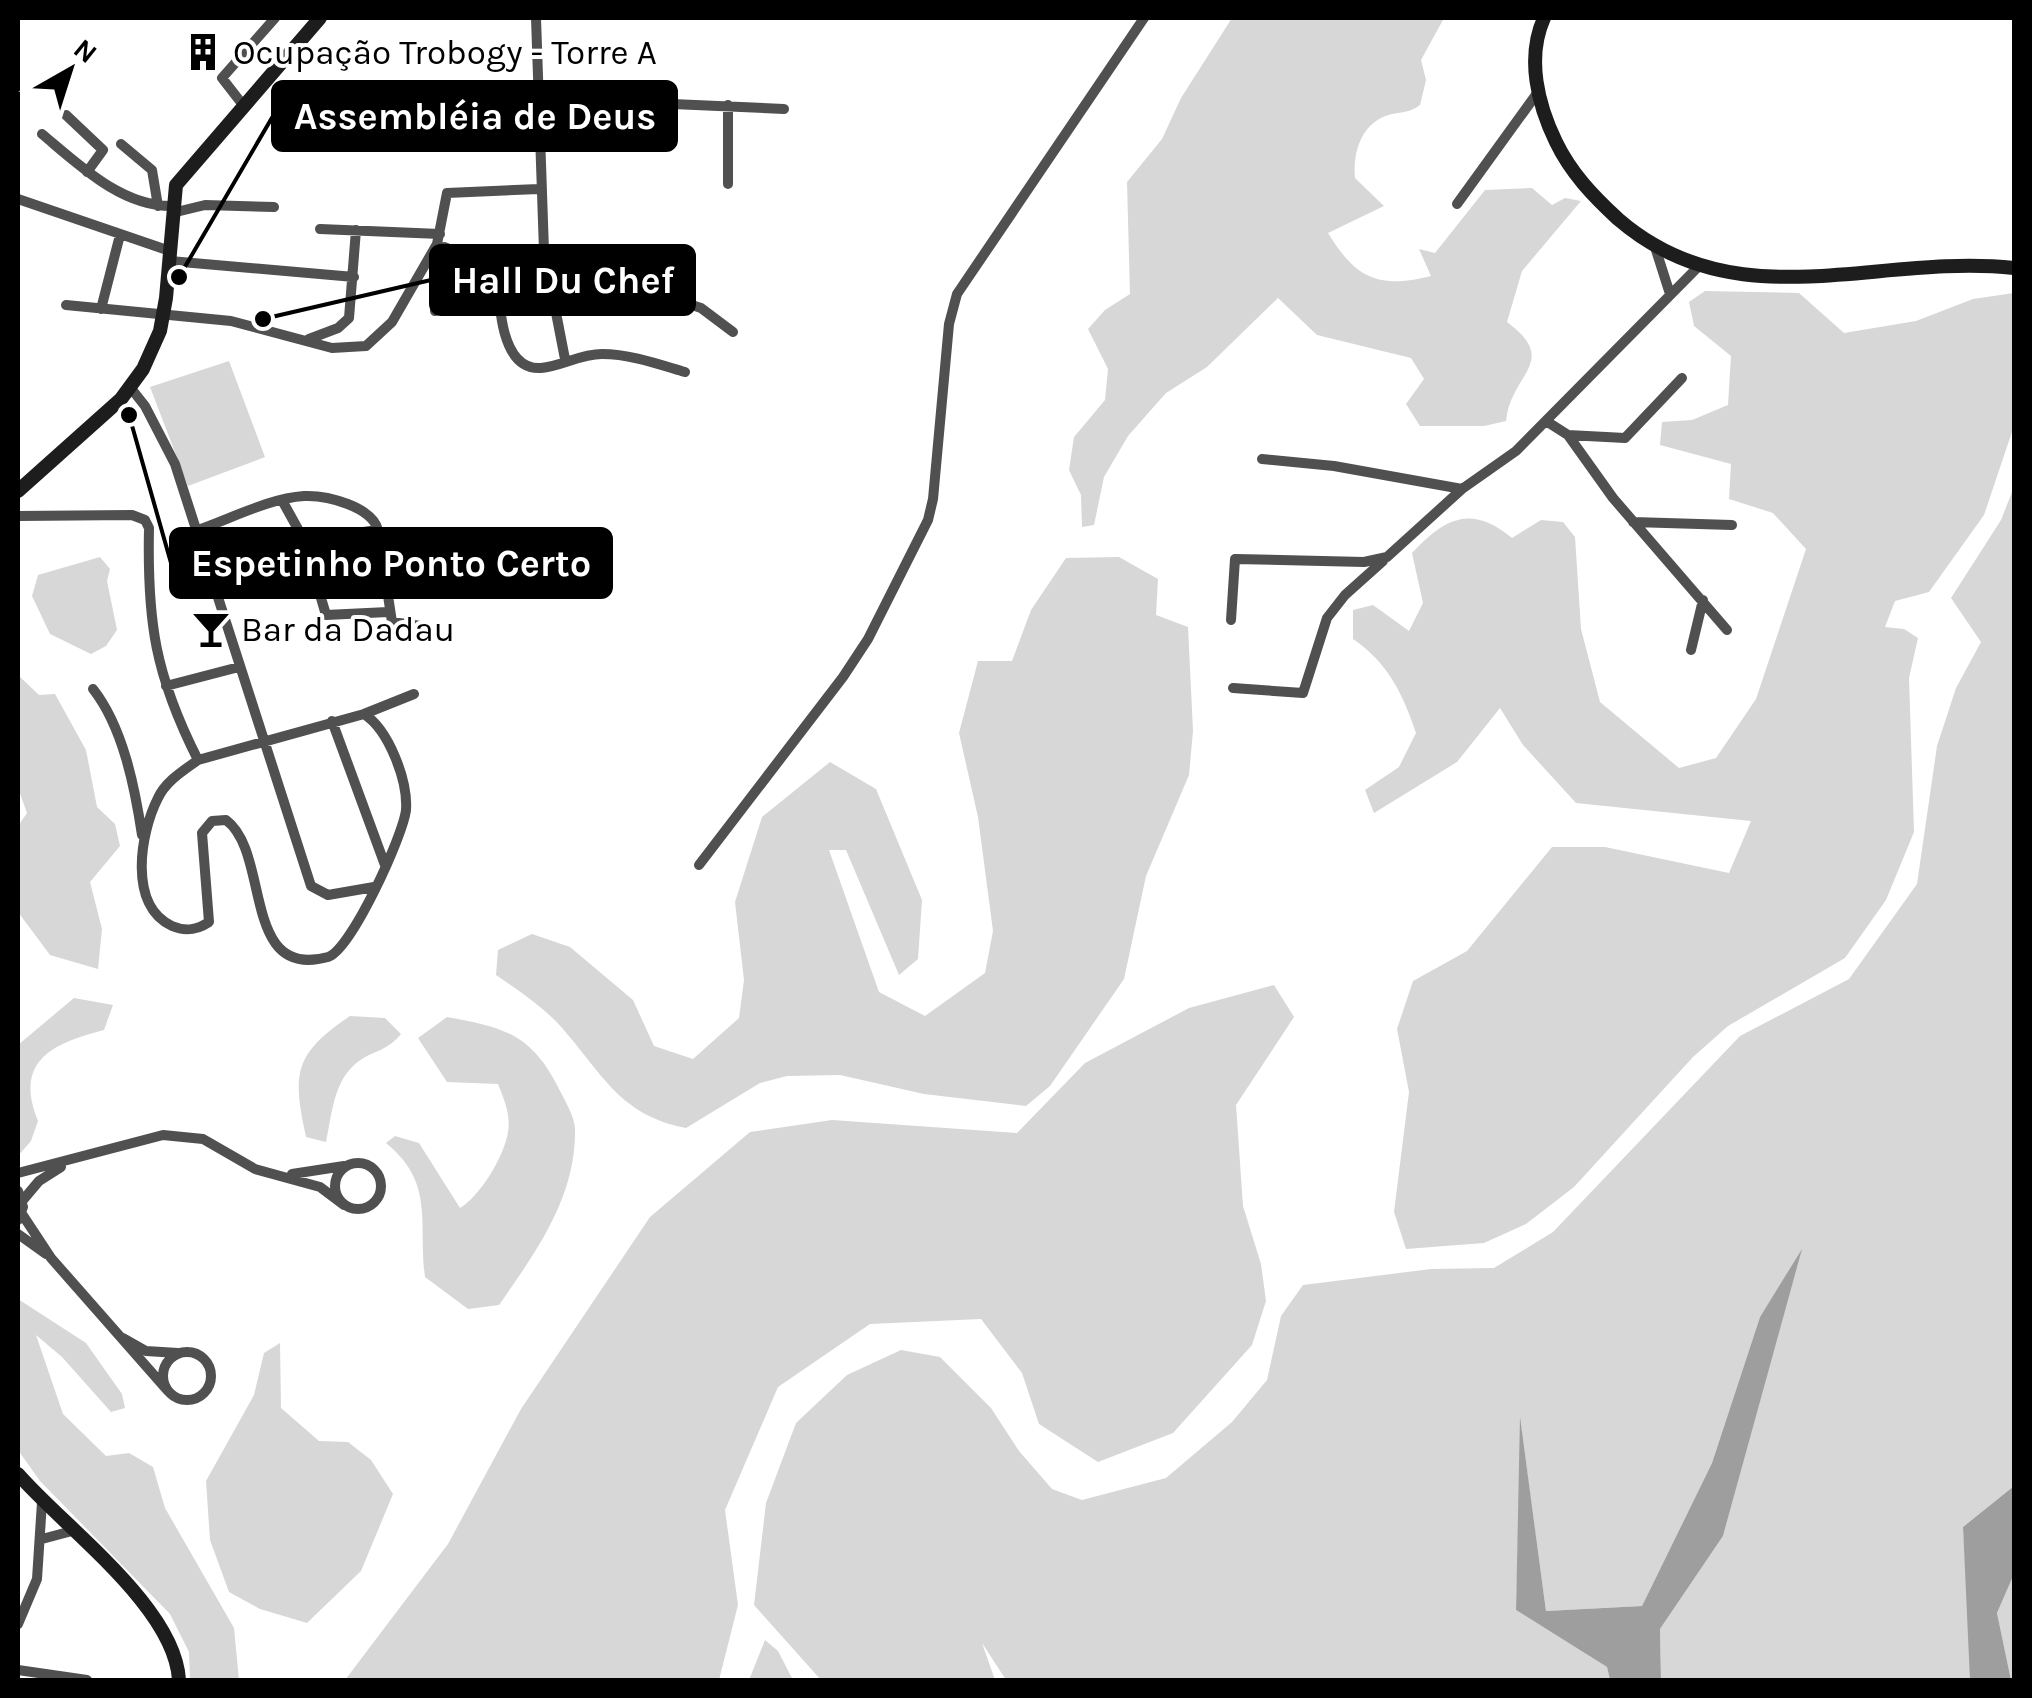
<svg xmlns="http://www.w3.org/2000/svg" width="2032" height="1698" font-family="Karla,sans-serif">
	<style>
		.green { fill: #d7d7d7 }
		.water { fill: #9e9e9e }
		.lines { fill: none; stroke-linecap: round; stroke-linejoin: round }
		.minor { stroke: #505050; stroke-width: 10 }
		.secondary { stroke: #1d1d1d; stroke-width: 14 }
		.labels { text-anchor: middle; stroke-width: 8; stroke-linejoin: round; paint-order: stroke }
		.poi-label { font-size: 35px; fill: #000; stroke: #fff; text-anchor: start }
		.leader { fill: none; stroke: #000; stroke-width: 4 }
		.callout-dot { fill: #000; stroke: #fff; stroke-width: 4 }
		.callout { fill: #000; stroke: #000; stroke-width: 4 }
		.callout-label { font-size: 38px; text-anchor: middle; font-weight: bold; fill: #fff }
	</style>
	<rect width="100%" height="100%" fill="#fff"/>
	<path class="green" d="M1232,18H1444L1421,60L1426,80L1420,105C1407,115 1396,111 1383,117C1359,128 1353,156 1355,178L1384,206L1328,233C1356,279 1379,289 1431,276L1419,249L1435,253L1485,190L1532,188L1552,205L1565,198L1581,201L1522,271L1507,322C1561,362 1510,374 1506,421L1484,426H1420L1406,404L1424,379L1411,358L1317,335L1278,298L1207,367L1166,393L1128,436L1104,477L1094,525L1082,527L1081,495L1069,470L1074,437L1105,400L1108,369L1088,329L1105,310L1130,294L1127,182L1162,139L1181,98Z
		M1705,291L1799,293L1844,333L1916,321L1973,299L2014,293V426L1984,515L1929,592L1895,601L1885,627L1904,629L1918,638L1909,678L1914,832L1886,900L1845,958L1728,1026L1693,1057L1574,1187L1526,1224L1484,1243L1406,1249L1394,1212L1409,1092L1397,1029L1413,981L1467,951L1552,847H1605L1729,873L1751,821L1576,803L1523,745L1500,708L1457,762L1374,813L1365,790L1399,767L1416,733C1403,694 1388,663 1353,639V610L1373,605L1409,631L1423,603L1412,553C1445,518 1471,504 1512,538L1541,520L1563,522L1575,537L1581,629L1600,702L1679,768L1716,758L1756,699L1806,549L1773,513L1729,499L1731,464L1660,445L1662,422L1692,420L1728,405L1731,356L1694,326L1689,302Z
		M229,361L265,457L188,486L150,387Z
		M2014,487V1486L1963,1527L1972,1680H1661L1660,1629L1723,1536L1800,1254L1760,1317L1712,1463L1642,1606L1546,1611L1521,1427L1516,1610L1607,1667L1610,1680H1006L982,1643L995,1680H821L754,1605L766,1503L796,1423L847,1375L901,1350L940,1357L991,1408L1019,1451L1052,1489L1082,1500L1166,1478L1232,1422L1267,1380L1281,1316L1303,1285L1431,1269L1494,1268L1553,1232L1740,1036L1849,979L1917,884L1937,746L1956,688L1981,642L1951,598L2001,520Z
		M100,557L110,569L107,581L117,630L106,646L91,654L50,634L32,596L38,575Z
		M1119,557L1158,579L1156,615L1188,627L1193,731L1189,775L1146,876L1124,979L1050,1086L1026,1106L924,1094L840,1075L787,1076L760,1083L686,1128C620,1115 604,1076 563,1029C545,1008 519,991 496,975L498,950L532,934L570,947L633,1000L654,1046L693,1059L739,1018L744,980L735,902L762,817L830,762L876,789L922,900L918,959L899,975L846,850H829L879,992L925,1016L985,973L993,931L978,817L959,733L978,661H1012L1031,610L1066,558Z
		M18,675L39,695L55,694L86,750L97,807L115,824L120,846L90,882L102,929L98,969L50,955L18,912V826L27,813L18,788Z
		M1274,985L1294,1017L1236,1105L1243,1206L1261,1264L1266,1301L1252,1345L1173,1433L1098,1462L1039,1424L1022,1373L981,1319L870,1324L778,1387L725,1510L738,1605L719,1680H345L448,1544L521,1409L650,1217L750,1132L832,1120L1017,1133L1085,1063L1189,1008Z
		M74,998L113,1005L104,1030C54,1043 13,1060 38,1121L31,1141L18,1156V1045Z
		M350,1016L385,1018L401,1034C390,1047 382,1049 367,1056C334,1073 333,1109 326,1142L306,1137C292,1073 294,1054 350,1016Z
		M447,1017C503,1027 531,1034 558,1087C564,1099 575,1117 575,1130C576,1197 536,1252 499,1305L468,1309L425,1277C418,1221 435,1183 386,1143L395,1136L419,1143L460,1208C480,1196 504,1157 508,1132C511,1115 504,1099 498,1084L447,1082L418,1038Z
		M18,1299L86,1343L122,1394L125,1408L111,1412L62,1357L36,1335L63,1414L106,1456L129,1453L153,1467L165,1508L234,1628L239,1680H190L189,1652L170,1614L40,1481L18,1450Z
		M280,1343L281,1408L319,1441L348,1442L371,1460L393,1494L361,1571L307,1623L260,1609L229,1592L210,1540L206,1481L254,1395L264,1353Z
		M2014,1574V1680H2011L1997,1613Z
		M765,1640L778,1651L793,1680H749Z"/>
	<path class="water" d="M1802,1249L1723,1536L1660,1629L1661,1680H1610L1607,1667L1516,1610L1520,1417L1546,1611L1642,1606L1712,1463L1760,1317Z
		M2014,1486V1574L1997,1613L2011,1680H1970L1963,1527Z"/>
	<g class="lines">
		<path class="minor" d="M536,18L544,251L565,359
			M535,98L784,109
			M243,105L222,78L275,18
			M66,115L103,150L87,172
			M42,134C79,165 122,207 173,206
			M121,144L152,170L158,206
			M728,184V105
			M18,199L170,251
			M1457,204L1538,92
			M172,213L205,205L274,207
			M320,229L440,234
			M1655,247L1670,294
			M449,249L497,255C499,281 494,371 541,368C562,366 580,354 602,354C630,354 658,364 685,372
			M544,251L579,249L594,255L630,285L701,308L733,332
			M170,261L354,277
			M66,305L231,321L332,348L366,346L392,322L437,244L447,193L539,189
			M101,309L120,235
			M435,311L449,249L444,247
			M309,339L338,328L349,318L356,230
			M130,387L145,406L175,464L311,886L328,895L374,887
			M1546,421L1568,435L1613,498L1727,630
			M1568,435L1625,438L1682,378
			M1262,459L1334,466L1462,489
			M283,502L304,540L326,615L388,612
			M18,516L132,515L145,520L149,528C147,622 155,675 198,760
			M1633,522L1732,525
			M198,530C230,519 270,498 304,496C328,495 372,507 378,530L392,622L428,627
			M304,540L378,530
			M1231,620L1235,559L1364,562L1387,557L1462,489L1516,451L1697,268
			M1691,650L1703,600
			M166,686L239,667
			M1233,688L1303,693L1327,618L1345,595L1383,561
			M93,689C123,727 135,788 142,835
			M364,714C389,730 408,781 406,810C403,836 351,950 328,957C241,981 271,853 226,820L212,821L202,833L209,922C197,930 186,932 172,926C128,906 140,833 158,798C166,781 183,771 198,760Z
			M364,714L414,694
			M332,721L385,865
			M699,865L843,677L868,639L928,520L933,499L949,324L957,294L1144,18
			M335 1186a23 23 0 1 1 46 0a23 23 0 1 1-46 0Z
			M18,1173L163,1135L203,1139L255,1169L320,1187L344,1205
			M292,1174L344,1166
			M18,1191L23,1207L18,1220
			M23,1200L39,1181L61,1167
			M22,1214L51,1258L168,1391
			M18,1234L46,1254
			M123,1338L146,1351L178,1353
			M163 1376a24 24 0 1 1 48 0a24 24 0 1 1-48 0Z
			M42,1539L72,1531
			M18,1624L37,1579L42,1502
			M18,1670L87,1680"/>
		<path class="secondary" d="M1544,18C1526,58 1538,105 1556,142C1571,173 1593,196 1618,219C1737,322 1875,253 2014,268
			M18,491L121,399L143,369L160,331L166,298L176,185L320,18
			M18,1474C65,1528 175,1607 179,1680"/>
	</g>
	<defs>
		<g id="building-bare" transform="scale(3)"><path d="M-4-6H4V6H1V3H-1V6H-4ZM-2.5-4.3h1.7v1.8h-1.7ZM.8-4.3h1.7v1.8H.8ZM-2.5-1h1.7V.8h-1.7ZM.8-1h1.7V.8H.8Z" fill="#000" stroke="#fff" stroke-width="2.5" paint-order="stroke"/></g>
		<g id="bar-bare" transform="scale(3)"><path d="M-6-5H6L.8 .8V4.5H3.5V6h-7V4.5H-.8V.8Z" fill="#000" stroke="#fff" stroke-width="2.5" paint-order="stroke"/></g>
	</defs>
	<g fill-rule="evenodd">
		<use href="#building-bare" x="203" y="52"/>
		<use href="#bar-bare" x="211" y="629"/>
	</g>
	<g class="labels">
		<g class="poi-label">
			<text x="233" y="64">Ocupação Trobogy - Torre A</text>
			<text x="241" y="641">Bar da Dadau</text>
		</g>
	</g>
	<path class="leader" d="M179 277L273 116M263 319L431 280M129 415L171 563"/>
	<g class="callout-dot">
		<circle cx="179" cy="277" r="10"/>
		<circle cx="263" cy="319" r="10"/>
		<circle cx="129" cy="415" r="10"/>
	</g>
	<g class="callout">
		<rect x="273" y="82" width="403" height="68" rx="10"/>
		<rect x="431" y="246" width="263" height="68" rx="10"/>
		<rect x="171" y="529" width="440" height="68" rx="10"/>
	</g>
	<g class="callout-label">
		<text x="475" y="129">Assembléia de Deus</text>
		<text x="563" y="293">Hall Du Chef</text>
		<text x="391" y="576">Espetinho Ponto Certo</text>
	</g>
	<rect width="2032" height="1698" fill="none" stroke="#000000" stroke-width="40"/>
	<g transform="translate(70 70) rotate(39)" stroke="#ffffff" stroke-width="8" paint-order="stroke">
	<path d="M0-8L18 38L0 25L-18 38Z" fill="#000000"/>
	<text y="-15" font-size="28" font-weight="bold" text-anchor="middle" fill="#000000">N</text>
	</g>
</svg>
